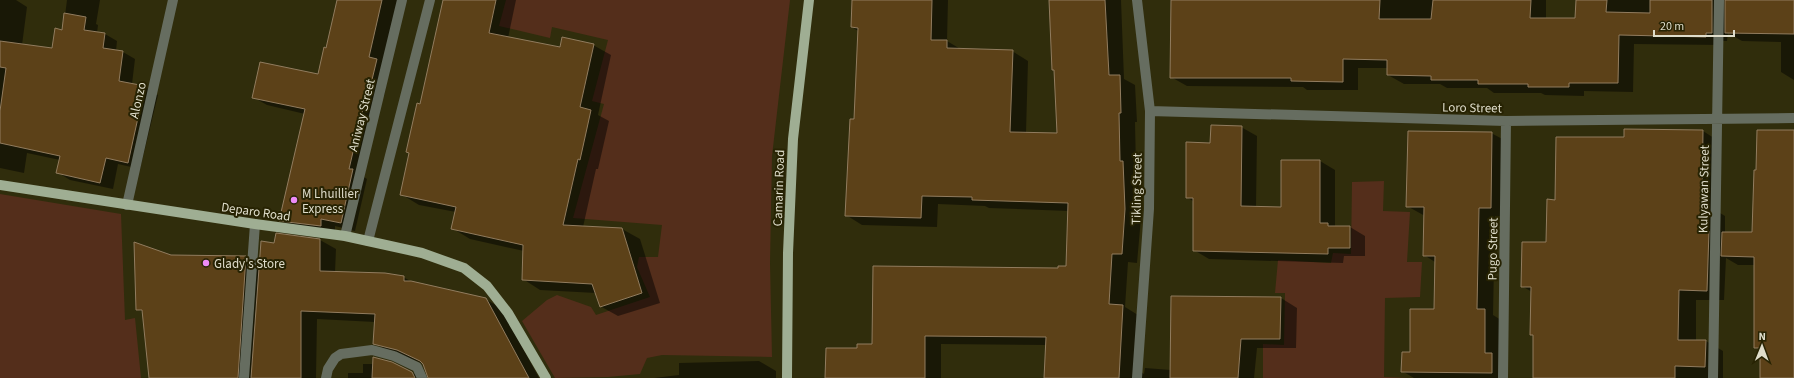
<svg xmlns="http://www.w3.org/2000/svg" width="1794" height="378" font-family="'Source Sans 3',sans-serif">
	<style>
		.green { fill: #542e1b }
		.shadow { fill: #0007 }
		.building { fill: #5c4118; stroke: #917c5f }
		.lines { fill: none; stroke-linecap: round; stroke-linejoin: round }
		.minor { stroke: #666d60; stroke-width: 10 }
		.major { stroke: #9fae93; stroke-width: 10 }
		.poi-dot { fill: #ee8bf7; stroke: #272303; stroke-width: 1.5 }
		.labels { text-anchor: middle; stroke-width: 4; stroke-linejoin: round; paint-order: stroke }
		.street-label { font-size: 13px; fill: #dfddcb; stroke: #272303 }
		.poi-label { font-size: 13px; fill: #dfddcb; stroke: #272303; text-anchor: start }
	</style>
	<rect width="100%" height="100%" fill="#302d0c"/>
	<path class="green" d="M506,0H790L772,156L770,263L772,357L662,355L647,358L640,374L608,377L555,378L522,321L547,300L557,295L591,307L596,315L650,297L637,267L639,257H658L662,225L573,218L604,104L592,101L608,40L552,27L550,38L499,26Z
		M1384,181L1383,211L1410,212L1407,262H1422L1420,297L1385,298L1384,377L1408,378H1263V344L1284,345L1285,293H1275L1278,260L1331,263L1333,253L1351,254L1352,182Z
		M0,194L121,214L125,320L135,318L141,378H0Z"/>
	<path class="shadow" d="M0,0H16L27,7L22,45L52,49L63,31L67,0H100L96,24L98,25L97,33L105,34L117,41L116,51L123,52L135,59L132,84L145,87L158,95L140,169L118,164L113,189L70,180L57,172L60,160L27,153L24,173L0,168Z
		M338,0H404L384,96L382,95L364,177L367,179L355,231L335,226V234L294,228L280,220L305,114L267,105L253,97L318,75L327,49Z
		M444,0H516L508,38L560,49L593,45L611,55L598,115L609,121L598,169H596L583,227L622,229L640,239L660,303L618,316L600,306L596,293L540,290L523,279L524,251L470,239L452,228L456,212L419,205L401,194Z
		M853,0H948L947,41L962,50L1012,51L1028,61L1026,133L1058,134L1055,71L1053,69L1050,0H1121L1124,79L1135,85L1137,122H1135L1136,169L1139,171L1141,218L1137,263L1128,262L1125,307L1138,315L1136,369L1144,374L1145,368L1171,370L1281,298L1297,308L1296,348H1257L1254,378H1045L1047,345L941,344V378H826L858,349L873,345L1067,267L1069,211L989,208L985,206L938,204L937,227L862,225L846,215L855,120L858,31L852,27Z
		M1173,0H1546V19H1576V0H1794V80L1781,72V42L1742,41L1728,33L1727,41H1721V45L1634,44L1633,92L1584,91V96L1545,95L1541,93H1494L1487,88H1447L1440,84H1404L1388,75V68H1358V90H1307L1303,87L1187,86L1171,77Z
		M1241,127L1257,136L1256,207L1282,208L1320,161L1335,170V227H1350L1365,236V256H1344L1343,263L1209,259L1194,250V202L1187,197L1211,144Z
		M1703,131L1720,142V213L1725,216V233H1753L1794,131V378H1761V351L1755,347V265H1738L1726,258L1724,300H1696V341H1706L1723,351V378H1534V336L1531,334L1532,292L1522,286L1547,243L1556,201L1625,138Z
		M1491,133L1508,142L1507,217L1495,216L1493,315L1501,320V359L1508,363V378H1414L1402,371L1435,310V262L1424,255L1425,216L1407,206Z
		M320,240L336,249L335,273L403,277L414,283L485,299L501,308L539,378H429V375L422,363L390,352L374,343L375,322L317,319L316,378H150L143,312L137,309L171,256L246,257L260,266L274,244Z
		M759,361L776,371V378H654L679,375V363Z
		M363,364H373L412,373L421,378H348V373H363Z"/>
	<path class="building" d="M337,0H382L369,57L377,59L370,88H368L349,169H353L341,223L321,219V226L279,221L305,109L252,98L260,62L318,74L324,47L326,48Z
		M443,0H496L489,33L560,47L562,37L594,44L580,107L591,110L580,160L578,159L563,225L622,228L642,293L600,307L592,284L522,280L523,245L451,229L456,207L400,195L409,153L406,152L417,103L420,104Z
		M852,0H932L931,40H947V48L1013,50L1010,132L1057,133L1054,70H1052L1049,0H1105L1109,75H1120L1121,113H1119L1120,161H1123L1125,209L1122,254H1112L1109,304L1123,305L1119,378H1044L1046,337L925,336V378H825L826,348H857V344H872L873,266L1058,268V266H1066L1068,203L972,200V197L922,196L921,218L845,216L850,119H854L858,28L851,27Z
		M1171,0H1380L1379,19H1431L1433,0H1531L1530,18H1575L1576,0H1607L1606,12L1650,13V0H1712V33H1706V37L1619,35L1618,83H1569V87H1528V84H1478V80H1431V76L1387,75V60L1343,59V82L1291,81V78H1170Z
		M1725,0H1794V34L1725,33Z
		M64,13L86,17L84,30L105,33L103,48L123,51L119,81L145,86L128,163L106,158L100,183L56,173L60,156L0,143V111L6,68L0,67V41L52,48L55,28L62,30Z
		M1211,125L1242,126L1241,206L1281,207V160H1320V223H1328V226H1350V248H1328V254L1193,251V198H1186V142L1210,143Z
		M1624,129L1703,130L1702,205H1707V231H1709L1707,291L1679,290L1678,340H1706L1705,367L1675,366V378H1533V335H1530L1531,287H1521L1522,242H1546L1547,199L1555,200L1556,137H1624Z
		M1757,130H1794V378H1760V348H1754V257L1721,256L1722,232H1752L1754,170H1756Z
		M1408,131L1492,132L1491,208H1479L1477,309H1485V353H1492V373L1401,372L1402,352H1410V309H1434L1435,256H1423L1424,207H1406Z
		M276,233L320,239V271L385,273L404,276V281H411L486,298L529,378H428L423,364L420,361L397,350L373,344L375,314L301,311V378H251L261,241L274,243Z
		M134,242L171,255L246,256L238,378H149L142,310H136Z
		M1171,296L1281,297L1280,339H1241L1238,378H1170Z
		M373,357L392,362L412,372L415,378H372Z"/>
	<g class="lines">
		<path class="minor" d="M1137,0L1150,111L1149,209L1137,378
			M1150,111L1506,121L1794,118
			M127,205L173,0
			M345,236L402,0
			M368,241L430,0
			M244,378L255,224
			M326,378L328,369L335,358L341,354L372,350L394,356L417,367L422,378
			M1503,378L1506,121
			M1713,378L1719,0"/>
		<path class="major" d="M0,185L255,224L345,236L422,253L464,268L487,286L508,313L546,378
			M787,378L788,253L793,139L809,0"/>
	</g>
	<g class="poi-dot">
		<circle cx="294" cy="200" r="4"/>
		<circle cx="206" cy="263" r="4"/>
	</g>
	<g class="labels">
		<g class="street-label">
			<text transform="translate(137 100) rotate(-77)" y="5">Alonzo</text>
			<text transform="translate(1472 107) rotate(1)" y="5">Loro Street</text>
			<text transform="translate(361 115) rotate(-76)" y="5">Aniway Street</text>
			<text transform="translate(778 188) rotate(-88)" y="5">Camarin Road</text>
			<text transform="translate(1136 189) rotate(-89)" y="5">Tikling Street</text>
			<text transform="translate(1703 189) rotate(-89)" y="5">Kulyawan Street</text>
			<text transform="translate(256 211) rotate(8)" y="5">Deparo Road</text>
			<text transform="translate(1492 249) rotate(-89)" y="5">Pugo Street</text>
		</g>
		<g class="poi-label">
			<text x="302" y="198">M Lhuillier<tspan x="302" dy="15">Express</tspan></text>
			<text x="214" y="268">Glady's Store</text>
		</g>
	</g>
	<g transform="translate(1762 346) rotate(1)" stroke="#272303" stroke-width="3" paint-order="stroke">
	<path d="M0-3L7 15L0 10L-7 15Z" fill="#dfddcb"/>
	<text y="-6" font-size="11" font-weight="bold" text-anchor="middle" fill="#dfddcb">N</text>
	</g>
	<path d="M1654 30v6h80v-6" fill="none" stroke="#dfddcb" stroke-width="2"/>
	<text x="1660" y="30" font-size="12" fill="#dfddcb" stroke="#272303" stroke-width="3" paint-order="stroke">20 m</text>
</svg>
